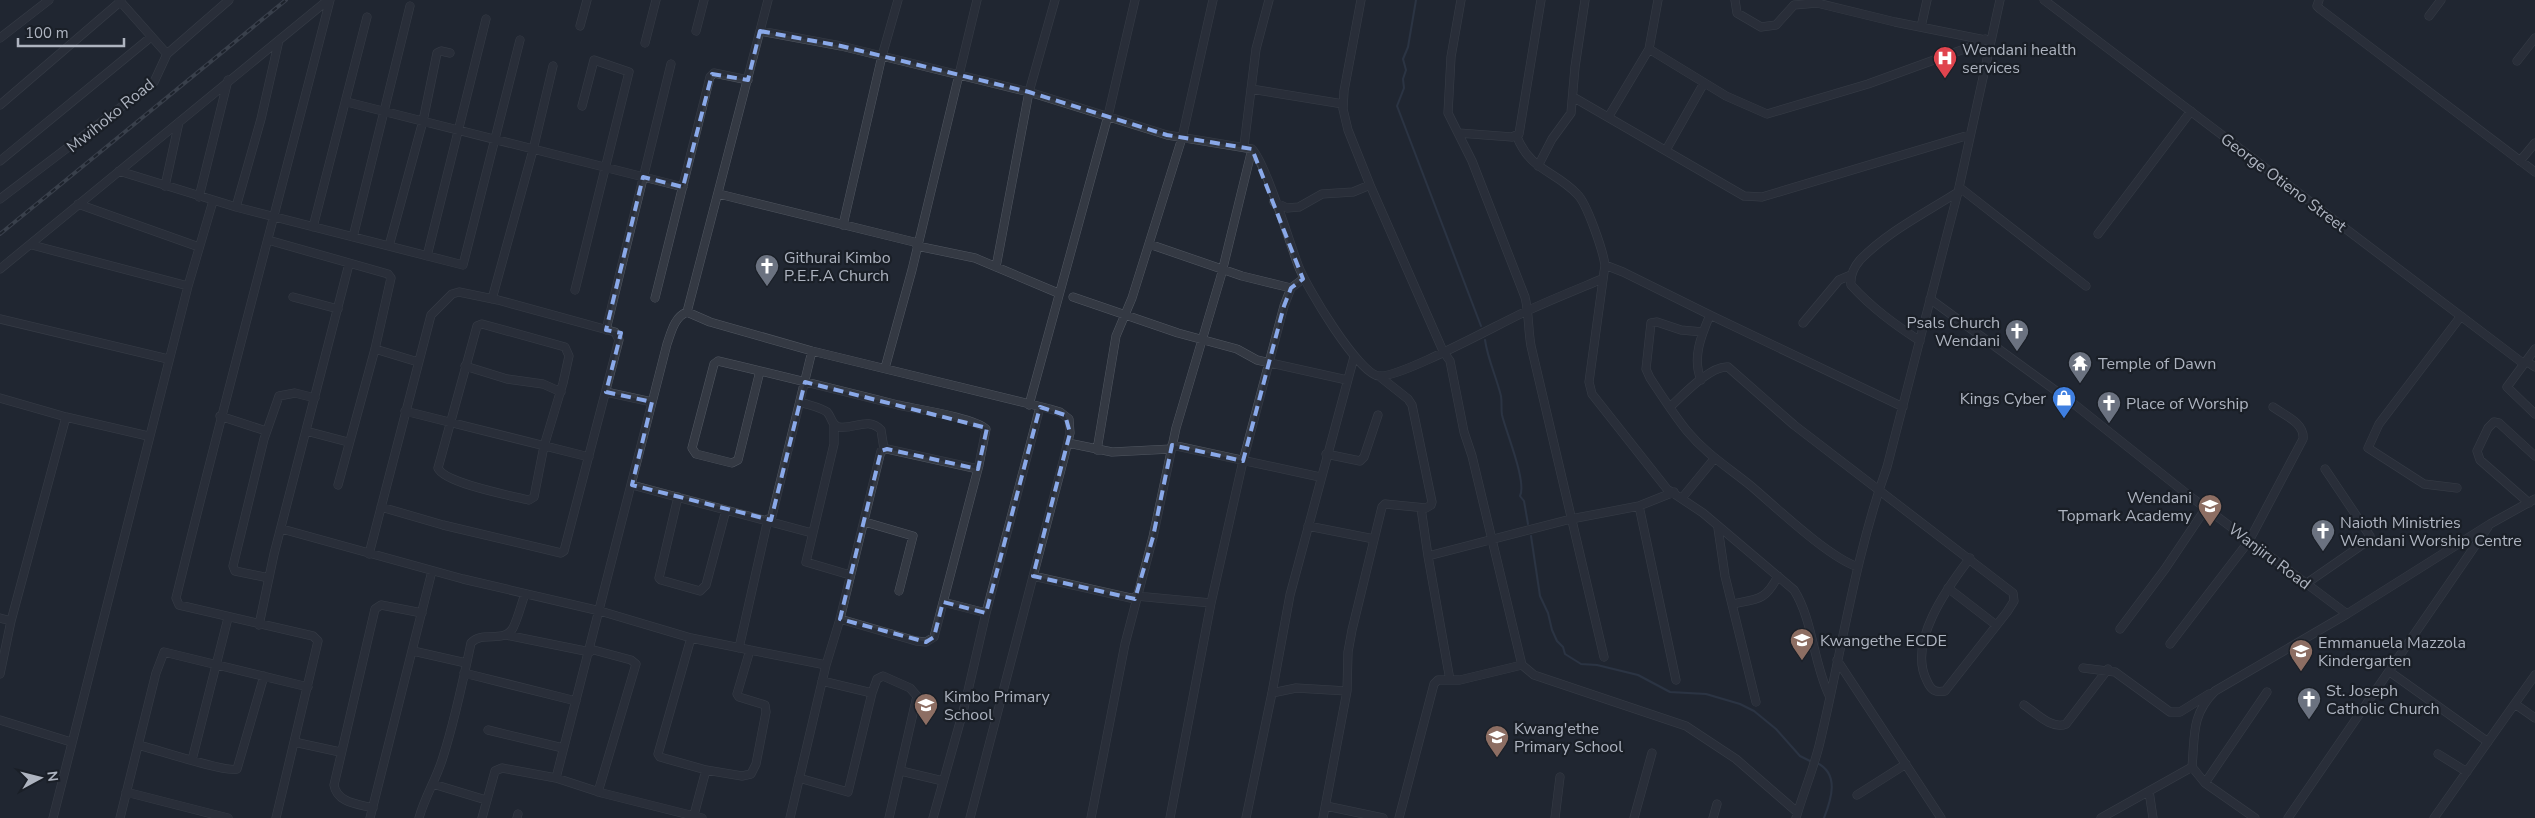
<svg xmlns="http://www.w3.org/2000/svg" width="2535" height="818" font-family="'Nunito Sans',sans-serif">
	<style>
		.lines { fill: none; stroke-linecap: round; stroke-linejoin: round }
		.stream { stroke: #38455a; stroke-width: 2 }
		.minor-casing { stroke: #515761; stroke-width: 9 }
		.minor { stroke: #343943; stroke-width: 8 }
		.rail-casing { stroke: #585f6c; stroke-width: 4 }
		.rail { stroke: #1a1f27; stroke-width: 2; stroke-dasharray: 5.5; stroke-linecap: butt }
		.marked { fill: none; stroke: #8aa9e9; stroke-width: 4; stroke-dasharray: 10 6; stroke-linejoin: round }
		.labels { text-anchor: middle; stroke-width: 4.5; stroke-linejoin: round; paint-order: stroke }
		.poi-label { font-size: 16px; fill: #aeb4c0; stroke: #1a1f27; text-anchor: start }
		.street-label { font-size: 16px; fill: #aeb4c0; stroke: #1a1f27 }
	</style>
	<rect width="100%" height="100%" fill="#212732"/>
	<g class="lines">
		<path class="stream" d="M1416,0L1408,47L1403,59L1406,70L1403,79L1404,88L1397,106L1481,326
			M1485,340C1488,360 1496,376 1501,396C1502,402 1501,408 1502,415C1506,432 1527,482 1520,496L1524,501L1528,524
			M1531,536L1540,596L1548,613L1552,630L1557,641L1563,647L1565,654L1581,664L1597,665L1638,675L1670,692L1706,694L1740,704L1754,711L1776,729L1800,756L1812,762
			M1817,763C1840,774 1831,800 1824,818"/>
		<g class="minor-casing">
			<path id="minor" d="M119,0L167,54
				M1361,0L1344,91L1343,109L1348,130L1370,185L1443,351L1450,361L1464,432L1472,456L1522,665L1534,675L1686,726L1736,759L1797,812
				M1461,0L1451,57L1448,113L1472,161L1525,297C1529,313 1528,329 1531,346L1604,657
				M1735,0L1737,13L1761,27L1776,25L1794,5L1817,3L1895,22L1985,40
				M2044,0L2524,364
				M2319,0L2317,6L2320,9L2535,172
				M2429,16L2441,0
				M580,26L587,0
				M1921,27L1927,0
				M696,31L704,0
				M760,31L841,46L1029,92L1167,135L1252,149C1266,164 1289,241 1298,265C1305,285 1359,375 1379,376C1401,378 1502,322 1529,310C1553,299 1578,289 1602,279
				M0,38L49,0
				M645,43L656,0
				M1649,49L1726,96L1767,114L1868,84L1978,44L1985,39
				M2517,61L2535,38
				M1251,89L1343,104
				M1573,97L1744,196L1762,197L1969,135
				M347,102L683,187
				M0,105L121,1
				M1609,116L1649,49L1658,0
				M1459,133L1512,137L1519,134L1541,0
				M1517,137C1531,171 1554,170 1577,194C1587,203 1603,251 1605,265L1589,382L1592,394L1667,489L1703,513L1794,590C1813,620 1813,662 1829,695
				M1244,146L1256,49L1269,0
				M1666,150L1704,83
				M0,161L151,37
				M2520,161L2535,143
				M1538,166L1552,139L1571,113L1575,67L1585,0
				M119,171L236,207L463,265L520,40
				M165,186L179,122
				M1959,187L2086,286
				M719,194L918,243
				M199,197L228,80
				M0,199L154,82L167,54L229,0
				M1274,202L1287,208L1299,207L1322,194L1353,192L1370,185
				M78,204L199,247
				M236,207L261,119L279,40
				M843,225L882,56L898,0
				M313,227L367,17
				M2098,234L2191,111
				M353,237L410,6
				M268,240L388,274L391,278L375,349L338,485
				M1149,244L1242,276L1291,288
				M32,245L188,286L53,818
				M389,246L423,121L437,53L441,51L450,53
				M917,246L975,258L1058,293
				M427,256L486,19
				M1605,265L1623,272L1710,315
				M996,267L1029,92L1055,0
				M0,269L328,0
				M188,286L213,201
				M575,290L629,72L594,60L582,106
				M293,297L338,309
				M1073,297L1178,333L1237,349L1257,360L1347,380
				M655,298L710,77L714,73L748,80
				M492,299L533,150L553,66
				M1930,299L2074,404L2187,494L2347,614
				M687,312L710,322L812,351L1050,409L1060,412L1069,419L1070,433L1064,458L970,818
				M687,312L768,0
				M0,319L168,359
				M1803,323L1839,280L1851,275
				M482,324L565,347L569,356L563,383L544,446L534,497L529,500C512,496 444,483 438,468L477,326Z
				M606,330L671,64
				M1703,332L1681,330L1657,322L1651,323L1646,369L1650,378C1662,396 1674,415 1687,431C1706,454 1729,468 1751,486C1777,508 1828,557 1858,567
				M1920,341C1894,324 1872,308 1851,285C1850,276 1854,267 1860,260C1887,232 1925,213 1958,192
				M375,349L418,362
				M2535,349L2507,387L2535,414
				M2526,361L2535,367
				M465,366L507,379L543,384L561,392
				M885,368L912,270L977,0
				M760,371L738,460L732,463L696,454L692,448L714,364L718,361C778,375 838,390 898,405C916,409 976,418 986,429L979,465L934,637L926,642L916,641L840,619
				M1701,380C1692,358 1701,336 1710,315L1903,407
				M606,392L652,402
				M0,398L66,417L148,436
				M800,402C808,405 820,407 827,412C832,417 831,425 839,427C854,430 868,416 881,430L884,449
				M1029,405L1108,116L1135,0
				M1670,407C1683,395 1711,365 1728,367L1794,425L2013,593L2014,601L2007,612L1945,691C1935,693 1931,690 1927,681C1907,643 1947,588 1970,558
				M405,411L589,457
				M220,416L266,431
				M834,425V444L806,562L850,575
				M306,431L348,442
				M1068,443L1112,452L1171,449
				M1172,445L1320,477
				M1097,450L1116,336L1132,298L1182,138L1213,0
				M1326,454L1360,461L1364,457L1378,415
				M632,485L812,533
				M2457,488L2424,484L2368,448L2379,424L2461,316
				M678,497L659,578L661,580L700,591L706,585L726,510
				M1682,498L1714,459
				M2529,503L2480,460L2477,451L2488,428L2494,422L2499,423L2535,456
				M1639,506L1676,680
				M1421,508L1428,556
				M771,520L812,351
				M865,522L913,536L899,591
				M1308,526L1374,539
				M1718,528L1725,576L1756,702
				M282,529L463,579L600,611L691,638L750,650L737,694L739,697L765,705L766,712L756,764L751,774L742,776L706,770L660,757L658,754L691,638
				M369,554L431,315L452,294L459,292L498,300L615,332L619,340L564,551L561,553L443,525L381,507
				M1033,576L1135,599
				M269,578L235,571L233,566L264,439L279,396L295,393L315,398
				M2307,583L2369,540L2370,536L2325,469
				M1948,588L1996,625
				M1136,596L1211,603
				M943,602L986,613
				M1732,604C1758,599 1765,601 1778,576
				M0,618L11,621
				M259,625L274,554L349,264
				M2120,629L2165,569L2206,508
				M506,635L590,652
				M2170,644L2249,541L2303,439C2305,423 2284,415 2273,407
				M739,648L768,519
				M590,649L631,660L636,664L598,792
				M750,650L826,665
				M413,651L466,663
				M1837,660L1941,818
				M2083,668L2115,672L2170,712H2180L2209,694
				M2390,672L2488,742
				M464,673L576,701
				M0,674L11,621L66,417
				M1450,680L1428,556L1571,519L1639,506L1674,492
				M822,681L872,693L877,679L883,676L910,688L917,696L889,818
				M1272,693L1296,688L1347,691
				M2515,704L2535,718
				M2024,705C2036,713 2052,730 2066,724L2108,669
				M0,720L71,742
				M488,730L563,748
				M294,742L340,752
				M138,745C155,749 226,773 237,769L264,676
				M2438,754L2467,772
				M192,760L228,618
				M901,771L943,781
				M556,778L667,344C671,333 674,317 687,312
				M799,778L848,792L872,693
				M2205,783L2267,692
				M433,784L486,800
				M2149,791L2153,818
				M126,792L228,818
				M1857,795L1906,764
				M1326,806L1383,818
				M373,808C358,804 337,803 334,785L375,609L381,605L422,613
				M694,815L706,770
				M120,818L156,673L164,652L308,687
				M276,818L318,641L313,636L179,605L176,598C225,398 279,199 330,0
				M370,818L432,571
				M419,818C425,796 437,778 443,757C455,720 463,681 471,643C482,630 504,644 513,628C518,618 521,605 525,594
				M482,818L495,771L502,768L556,778L602,793L702,818
				M517,818L518,814
				M790,818L826,665L840,619L881,451L887,449L978,469
				M933,818L964,708L986,613L1040,407
				M1091,818L1125,644L1153,537L1176,428L1221,276L1252,149
				M1170,818L1211,603L1243,461L1284,306L1291,288L1303,279
				M1246,818L1272,693L1290,595L1354,357
				M1323,818L1347,691L1348,652L1352,630L1382,507L1385,504L1426,508L1431,505L1432,502L1412,405L1408,399L1379,376
				M1399,818L1434,684L1438,680H1460L1522,665
				M1555,818L1560,777
				M1634,818L1652,753
				M1713,818L1717,804
				M1796,818C1803,793 1814,768 1820,742C1842,650 1855,556 1887,467L1958,192L2000,0
				M2101,818L2192,767
				M2255,818L2205,783L2192,767C2195,735 2191,715 2215,691L2347,614L2490,524L2535,499
				M2288,818L2488,527
				M2434,818L2535,675"/>
		</g>
		<use href="#minor" class="minor"/>
		<g class="rail-casing">
			<path id="rail" d="M0,234L286,0"/>
		</g>
		<use href="#rail" class="rail"/>
	</g>
	<path d="M0 0H2535V818H0ZM760,31L841,46L1029,92L1167,135L1252,149L1303,279L1291,288L1284,306L1243,461L1172,445L1153,537L1135,599L1033,576L1070,433L1065,415L1040,407L986,613L943,602L934,637L926,642L840,619L881,451L887,449L978,469L987,428L805,382L771,520L632,485L652,402L606,392L621,333L606,330L643,177L683,187L712,74L748,80Z" fill="#212732" fill-opacity=".55" fill-rule="evenodd"/>
	<path class="marked" d="M760,31L841,46L1029,92L1167,135L1252,149L1303,279L1291,288L1284,306L1243,461L1172,445L1153,537L1135,599L1033,576L1070,433L1065,415L1040,407L986,613L943,602L934,637L926,642L840,619L881,451L887,449L978,469L987,428L805,382L771,520L632,485L652,402L606,392L621,333L606,330L643,177L683,187L712,74L748,80Z"/>
	<defs>
		<g id="hospital-pin" transform="scale(1.25)"><path d="M0 17L-7.5 6A9.5 9.5 0 1 1 7.5 6Z" fill="#e0444e" stroke="#1a1f27"/><path d="M-5-5h3v3.5h4V-5h3V5h-3V1.5h-4V5h-3Z" fill="#fff"/></g>
		<g id="church-pin" transform="scale(1.25)"><path d="M0 17L-7.5 6A9.5 9.5 0 1 1 7.5 6Z" fill="#6b7280" stroke="#1a1f27"/><path d="M-1.2-6h2.4v3.5h3.3v2.4h-3.3V6h-2.4V-.1h-3.3v-2.4h3.3Z" fill="#fff"/></g>
		<g id="temple-pin" transform="scale(1.25)"><path d="M0 17L-7.5 6A9.5 9.5 0 1 1 7.5 6Z" fill="#6b7280" stroke="#1a1f27"/><path d="M0-6L5-2H3V0L6.5 2.5H4V6H1.5V3h-3V6H-4V2.5H-6.5L-3 0V-2H-5Z" fill="#fff"/></g>
		<g id="shop-pin" transform="scale(1.25)"><path d="M0 17L-7.5 6A9.5 9.5 0 1 1 7.5 6Z" fill="#3f7fe0" stroke="#1a1f27"/><path d="M-5-2.5h2.3a2.7 3.5 0 0 1 5.4 0H5L5.5 6h-11ZM-1.5-2.5h3a1.5 2.3 0 0 0-3 0Z" fill="#fff"/></g>
		<g id="school-pin" transform="scale(1.25)"><path d="M0 17L-7.5 6A9.5 9.5 0 1 1 7.5 6Z" fill="#8d6e63" stroke="#1a1f27"/><path d="M0-5L7-2L0 1L-7-2ZM-4 1L0 2.5L4 1V4Q0 6-4 4Z" fill="#fff"/></g>
	</defs>
	<g fill-rule="evenodd">
		<use href="#hospital-pin" x="1945" y="58"/>
		<use href="#church-pin" x="767" y="266"/>
		<use href="#church-pin" x="2017" y="331"/>
		<use href="#temple-pin" x="2080" y="363"/>
		<use href="#shop-pin" x="2064" y="398"/>
		<use href="#church-pin" x="2109" y="403"/>
		<use href="#school-pin" x="2210" y="506"/>
		<use href="#church-pin" x="2323" y="531"/>
		<use href="#school-pin" x="1802" y="640"/>
		<use href="#school-pin" x="2301" y="651"/>
		<use href="#church-pin" x="2309" y="699"/>
		<use href="#school-pin" x="926" y="705"/>
		<use href="#school-pin" x="1497" y="737"/>
	</g>
	<g class="labels">
		<g class="poi-label">
			<text x="1962" y="55">Wendani health<tspan x="1962" dy="18">services</tspan></text>
			<text x="784" y="263">Githurai Kimbo<tspan x="784" dy="18">P.E.F.A Church</tspan></text>
			<text x="2000" y="328" text-anchor="end">Psals Church<tspan x="2000" dy="18">Wendani</tspan></text>
			<text x="2098" y="369">Temple of Dawn</text>
			<text x="2046" y="404" text-anchor="end">Kings Cyber</text>
			<text x="2126" y="409">Place of Worship</text>
			<text x="2192" y="503" text-anchor="end">Wendani<tspan x="2192" dy="18">Topmark Academy</tspan></text>
			<text x="2340" y="528">Naioth Ministries<tspan x="2340" dy="18">Wendani Worship Centre</tspan></text>
			<text x="1820" y="646">Kwangethe ECDE</text>
			<text x="2318" y="648">Emmanuela Mazzola<tspan x="2318" dy="18">Kindergarten</tspan></text>
			<text x="2326" y="696">St. Joseph<tspan x="2326" dy="18">Catholic Church</tspan></text>
			<text x="944" y="702">Kimbo Primary<tspan x="944" dy="18">School</tspan></text>
			<text x="1514" y="734">Kwang'ethe<tspan x="1514" dy="18">Primary School</tspan></text>
		</g>
		<g class="street-label">
			<text transform="translate(110 115) rotate(-39)" y="6">Mwihoko Road</text>
			<text transform="translate(2284 182) rotate(37)" y="6">George Otieno Street</text>
			<text transform="translate(2270 556) rotate(37)" y="6">Wanjiru Road</text>
		</g>
	</g>
	<g transform="translate(40 778) rotate(83)" stroke="#1a1f27" stroke-width="4" paint-order="stroke">
	<path d="M0-4L9 19L0 12L-9 19Z" fill="#aeb4c0"/>
	<text y="-8" font-size="14" font-weight="bold" text-anchor="middle" fill="#aeb4c0">N</text>
	</g>
	<path d="M18 38v8h106v-8" fill="none" stroke="#aeb4c0" stroke-width="2.5"/>
	<text x="25" y="38" font-size="15" fill="#aeb4c0" stroke="#1a1f27" stroke-width="4" paint-order="stroke">100 m</text>
</svg>
